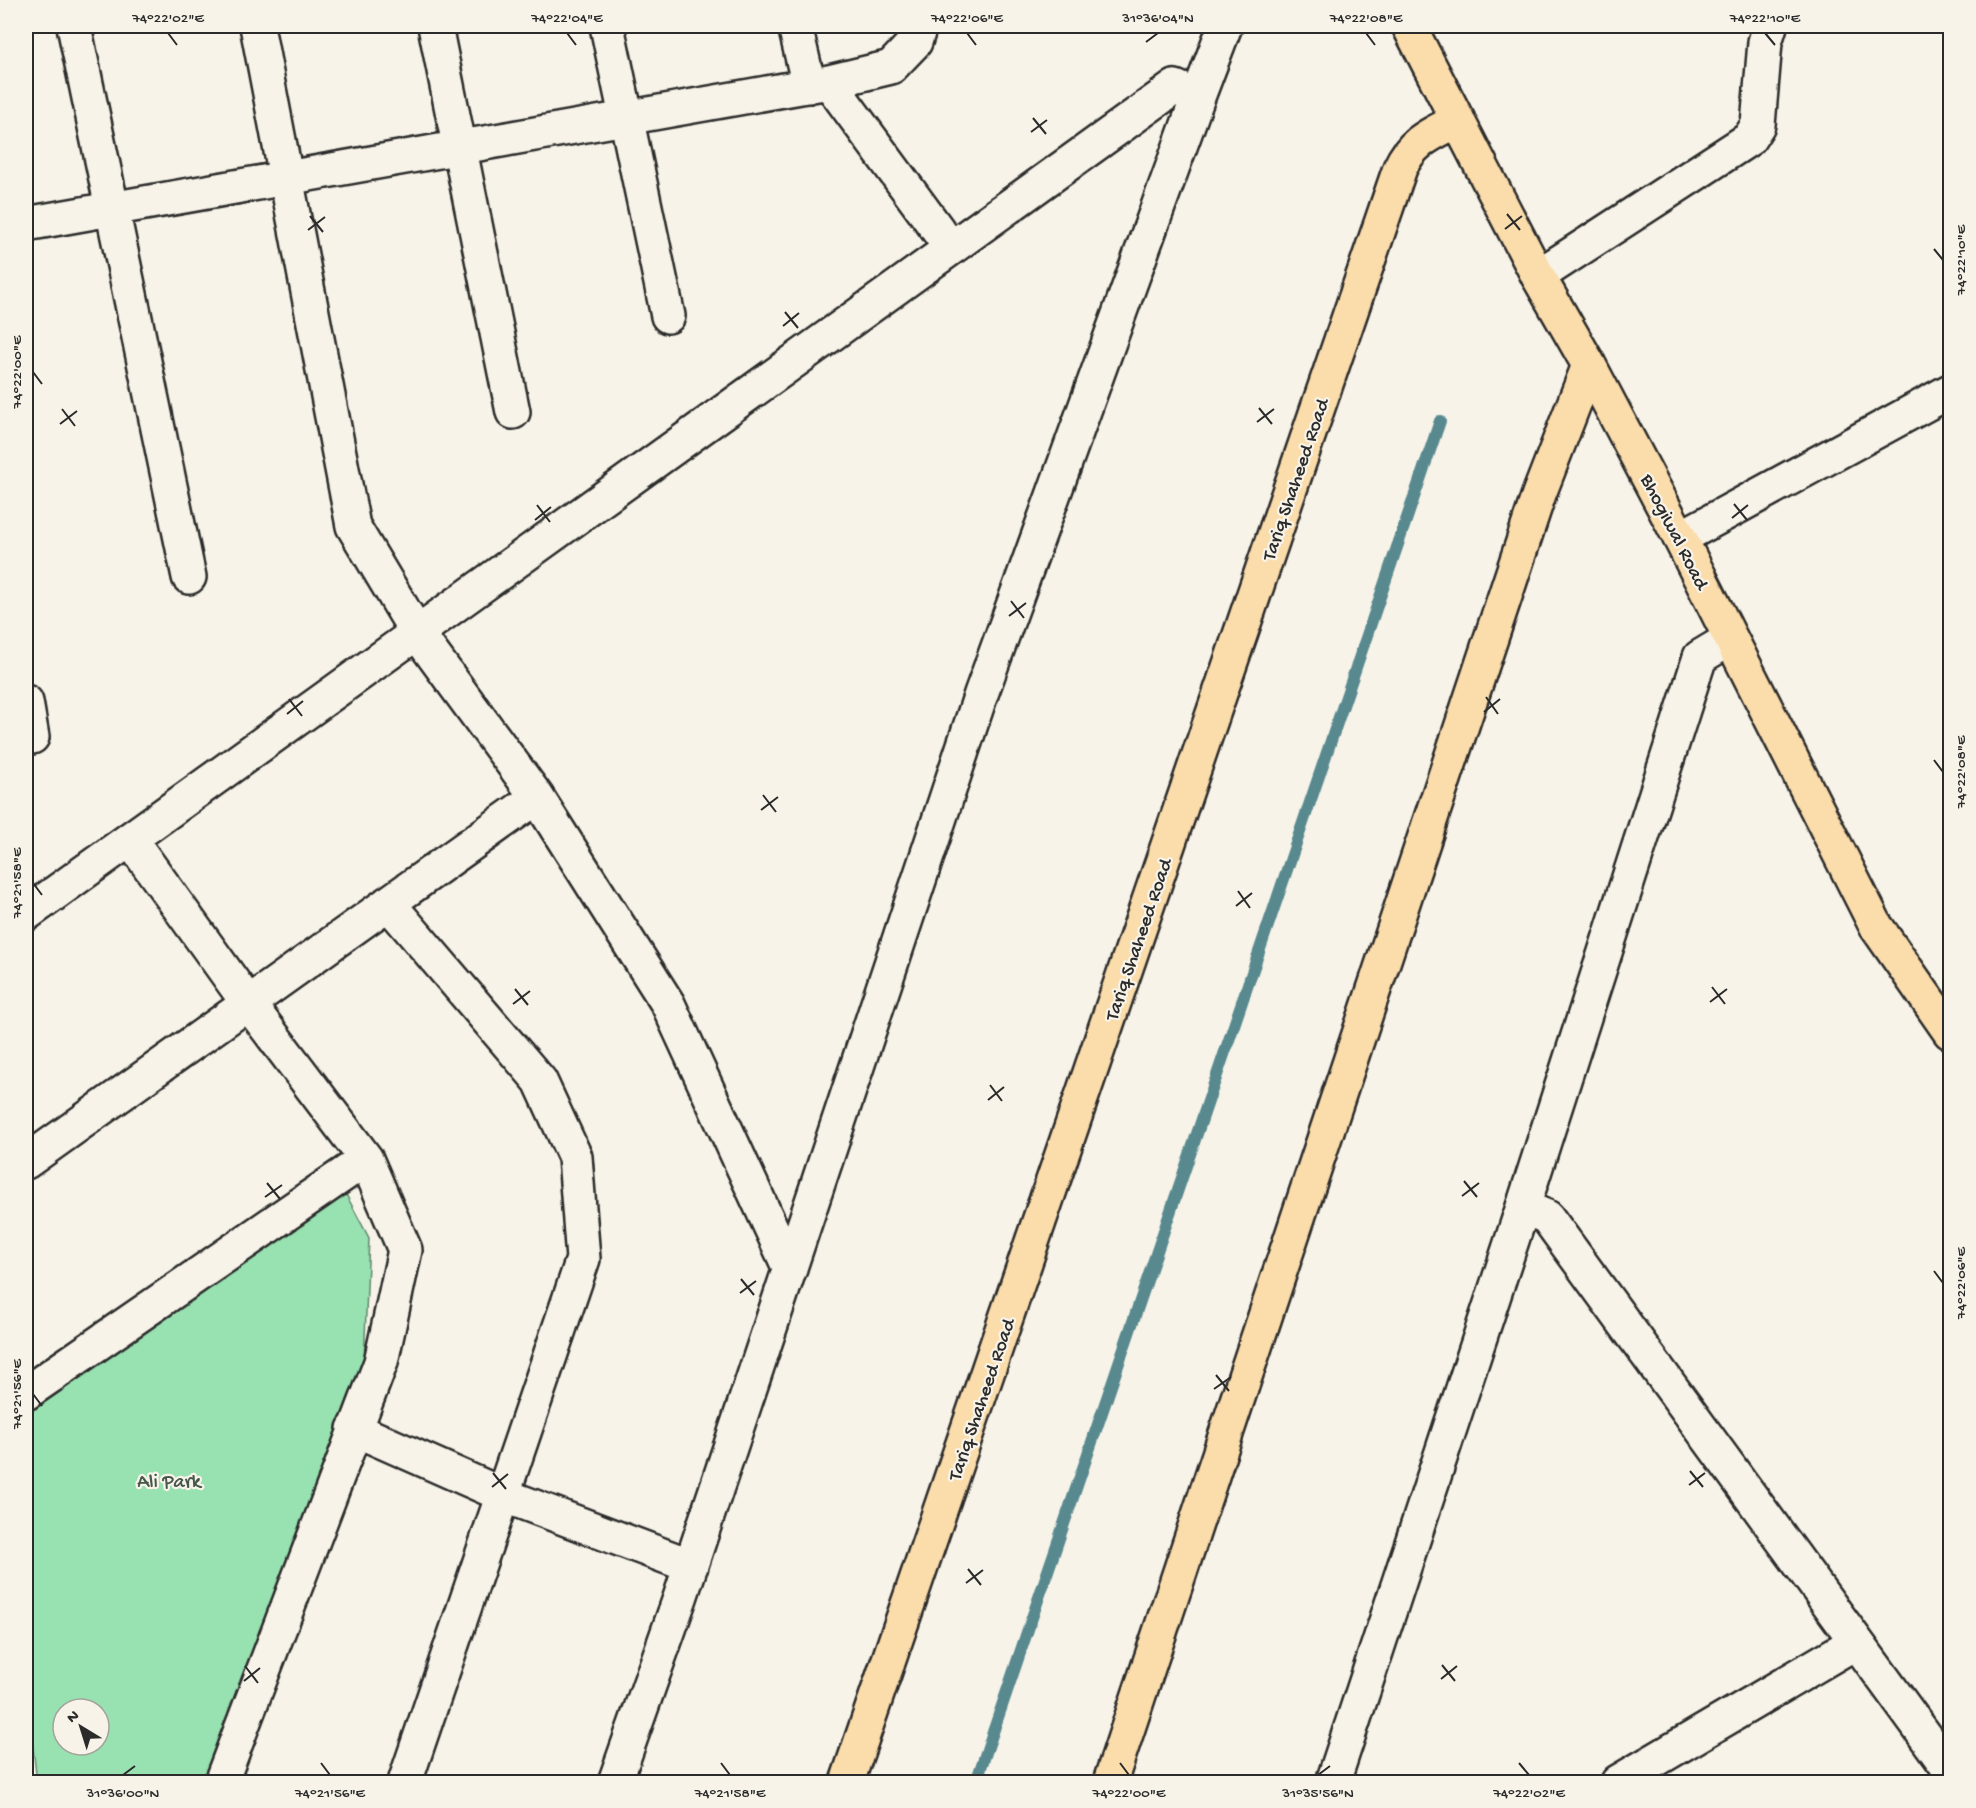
<svg xmlns="http://www.w3.org/2000/svg" width="1976" height="1808" font-family="'Gochi Hand',sans-serif">
	<style>
		.green { fill: #98e1b1; stroke: #62866e; stroke-width: 1.5; fill-rule: evenodd }
		.lines { fill: none; stroke-linecap: round; stroke-linejoin: round }
		.stream { stroke: #59898f; stroke-width: 12 }
		.minor-casing { stroke: #2b2b2b; stroke-width: 38 }
		.major-casing { stroke: #2b2b2b; stroke-width: 38 }
		.minor { stroke: #f7f3e8; stroke-width: 33 }
		.major { stroke: #fbdcab; stroke-width: 33 }
		.ticks { fill: none; stroke: #2b2b2b; stroke-width: 2 }
		.labels { text-anchor: middle; stroke-width: 4.5; stroke-linejoin: round; paint-order: stroke }
		.street-label { font-size: 20px; fill: #2b2b2b; stroke: #f7f3e8 }
		.park-label { font-size: 20px; fill: #46584c; stroke: #f7f3e8 }
		.neatline { fill: none; stroke: #2b2b2b; stroke-width: 2 }
		.ticks-label { font-size: 15px; text-anchor: middle; fill: #2b2b2b }
	</style>
	<rect width="100%" height="100%" fill="#f7f3e8"/>
	<filter id="ink" filterUnits="userSpaceOnUse"><feTurbulence type="fractalNoise" baseFrequency=".0167" numOctaves="2"/><feDisplacementMap in="SourceGraphic" scale="12" xChannelSelector="R" yChannelSelector="G"/><feConvolveMatrix kernelMatrix="1 2 1 2 8 2 1 2 1" color-interpolation-filters="sRGB"/></filter>
	<g filter="url(#ink)">
		<path class="green" d="M341,1185L369,1238L364,1362L206,1782H37L26,1688V1405ZM63,1709H99V1745H63Z"/>
		<g class="lines">
			<path class="stream" d="M976,1782L1440,421"/>
			<g class="minor-casing">
				<path id="minor" d="M74,26L189,577
					M257,26L353,526L417,633L537,797L668,1004L790,1269
					M435,26L513,412
					M607,26L668,316
					M795,26L809,86
					M829,82L951,248
					M26,224L829,82L891,67L915,42L920,26
					M1538,276L1749,139L1758,125L1765,42L1770,26
					M1680,538L1950,391
					M26,702L32,737
					M130,839L248,1003L366,1159L405,1250L381,1362L221,1782
					M388,903L540,1081L575,1157L583,1259L405,1782
					M26,914L1175,87L1198,97L1225,26
					M26,1162L537,797
					M1523,1207L1547,1217L1950,1770
					M26,1393L366,1159
					M354,1429L503,1495L691,1566
					M615,1782L680,1598L981,694L1198,97
					M1333,1782L1523,1207L1700,657L1730,639
					M1618,1782L1856,1642"/>
			</g>
			<g class="major-casing">
				<path id="major" d="M1409,26L1538,276L1589,365L1680,538L1876,926L1950,1032
					M847,1782L1400,168C1413,140 1432,134 1458,120
					M1110,1782L1539,494L1589,365"/>
			</g>
			<use href="#minor" class="minor"/>
			<use href="#major" class="major"/>
		</g>
	</g>
	<path class="ticks" d="M168,33L177,45M567,33L576,45M967,33L976,45M1366,33L1375,45M1765,33L1775,45M1146,42L1158,33M1033,118L1046,134M1031,132L1047,120M1507,214L1520,230M310,216L323,232M1505,229L1522,216M308,230L325,217M1934,249L1943,260M785,312L798,328M783,326L799,313M33,372L42,384M1259,408L1272,424M62,409L75,426M1257,422L1274,409M60,424L77,411M1734,504L1747,520M537,505L550,522M1732,518L1748,505M535,520L551,507M1011,601L1024,618M1009,616L1026,603M1486,697L1498,714M289,699L302,716M1484,712L1500,699M287,714L303,701M1934,760L1943,772M763,795L776,812M761,810L778,797M33,883L42,895M1238,891L1250,908M1236,906L1252,893M1712,987L1725,1004M515,989L528,1005M1710,1002L1727,989M513,1004L530,991M990,1085L1002,1101M988,1100L1004,1087M1464,1181L1477,1197M267,1183L280,1199M1462,1196L1479,1183M265,1197L282,1185M1934,1271L1943,1283M741,1279L754,1295M740,1293L756,1281M1216,1375L1229,1391M1214,1389L1231,1377M33,1394L42,1406M1690,1471L1703,1487M493,1473L506,1489M1689,1485L1705,1473M492,1487L508,1474M968,1569L981,1585M966,1583L983,1570M1442,1665L1455,1681M245,1666L258,1683M1441,1679L1457,1666M244,1681L260,1668M321,1763L330,1775M721,1763L730,1775M1120,1763L1129,1775M1519,1763L1529,1775M123,1775L135,1766M1318,1775L1330,1766"/>
	<g class="labels">
		<g class="street-label">
			<text transform="translate(1294 479) rotate(-71)" y="7">Tariq Shaheed Road</text>
			<text transform="translate(1676 531) rotate(63)" y="7">Bhogiwal Road</text>
			<text transform="translate(1137 939) rotate(-71)" y="7">Tariq Shaheed Road</text>
			<text transform="translate(980 1399) rotate(-71)" y="7">Tariq Shaheed Road</text>
		</g>
		<g class="park-label">
			<text x="169" y="1487">Ali Park</text>
		</g>
	</g>
	<rect width="1976" height="1808" fill="none" stroke="#f7f3e8" stroke-width="66"/>
	<g transform="translate(81 1727) rotate(322)"><circle r="28" fill="#f7f3e8" stroke="#a5a39c" stroke-width="1.5"/>
	<path d="M0-4.5L10 22L0 15L-10 22Z" fill="#2b2b2b"/>
	<text y="-9" font-size="16" font-weight="bold" text-anchor="middle" fill="#2b2b2b">N</text>
	</g>
	<rect x="33" y="33" width="1910" height="1742" class="neatline"/>
	<g class="ticks-label">
		<text x="168" y="22">74°22'02"E</text>
		<text x="567" y="22">74°22'04"E</text>
		<text x="967" y="22">74°22'06"E</text>
		<text x="1158" y="22">31°36'04"N</text>
		<text x="1366" y="22">74°22'08"E</text>
		<text x="1765" y="22">74°22'10"E</text>
		<text transform="translate(1960 260) rotate(-90)" y="5">74°22'10"E</text>
		<text transform="translate(16 372) rotate(-90)" y="5">74°22'00"E</text>
		<text transform="translate(1960 772) rotate(-90)" y="5">74°22'08"E</text>
		<text transform="translate(16 883) rotate(-90)" y="5">74°21'58"E</text>
		<text transform="translate(1960 1283) rotate(-90)" y="5">74°22'06"E</text>
		<text transform="translate(16 1394) rotate(-90)" y="5">74°21'56"E</text>
		<text x="123" y="1797">31°36'00"N</text>
		<text x="330" y="1797">74°21'56"E</text>
		<text x="730" y="1797">74°21'58"E</text>
		<text x="1129" y="1797">74°22'00"E</text>
		<text x="1318" y="1797">31°35'56"N</text>
		<text x="1529" y="1797">74°22'02"E</text>
	</g>
</svg>
